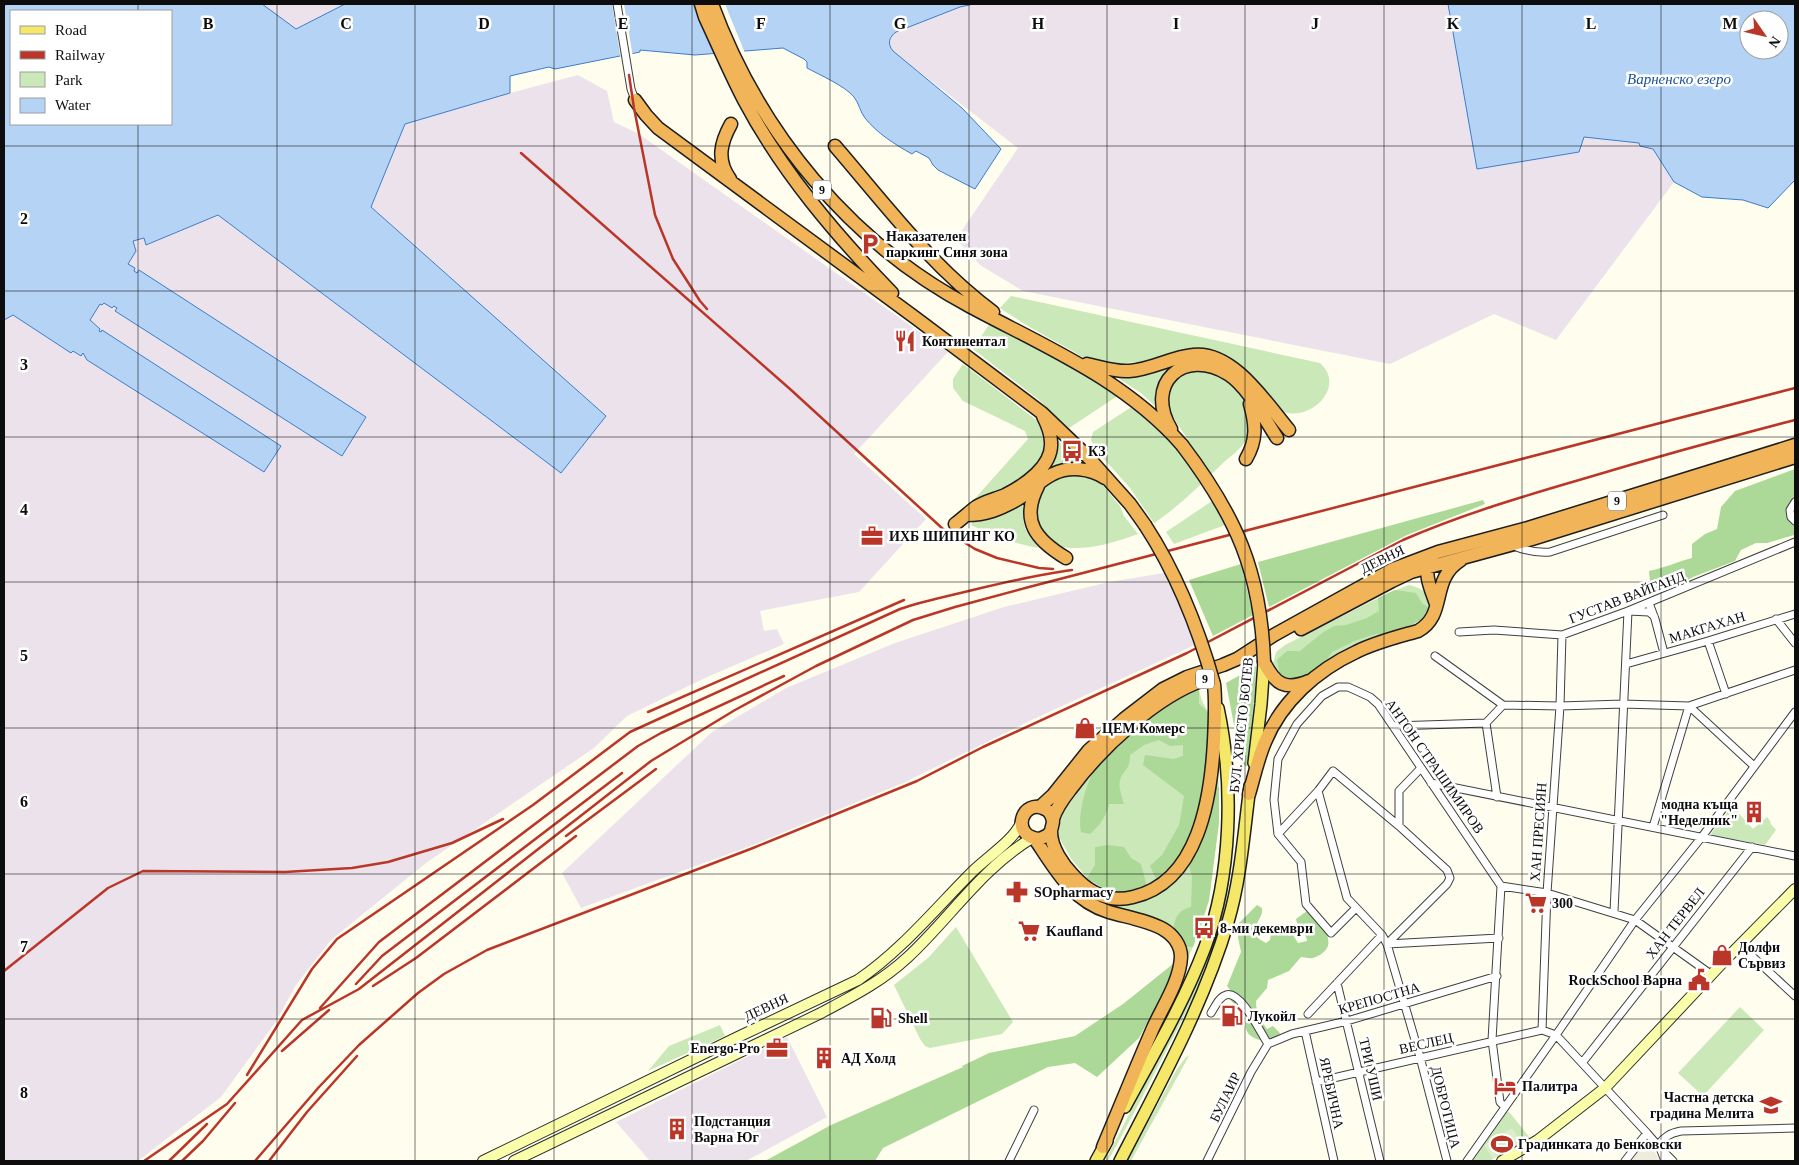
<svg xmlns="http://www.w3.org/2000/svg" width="1799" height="1165" font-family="Georgia,serif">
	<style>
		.industrial { fill: #ece2eb }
		.green { fill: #cae8b8 }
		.forest { fill: #acd898 }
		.pitch { fill: #ddefca }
		.plaza { fill: #eeecdd }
		.water { fill: #b4d3f5; stroke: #3c7dca; fill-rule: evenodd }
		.pier { fill: #fffeee }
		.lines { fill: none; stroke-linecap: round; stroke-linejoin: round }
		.street-casing { stroke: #404040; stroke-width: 9 }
		.secondary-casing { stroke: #2f2f2f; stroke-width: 12 }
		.primary-casing { stroke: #1e1e1e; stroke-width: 14 }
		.highway-casing { stroke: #1e1e1e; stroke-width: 15 }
		.street { stroke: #fff; stroke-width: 7 }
		.secondary { stroke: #fafdaa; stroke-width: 10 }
		.primary { stroke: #f5e767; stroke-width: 11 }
		.highway { stroke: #f1b459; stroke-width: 12 }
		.rail { stroke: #ba3628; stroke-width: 2.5 }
		.highway-bridge-casing { stroke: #1e1e1e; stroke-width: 15; stroke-linecap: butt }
		.highway-bridge { stroke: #f1b459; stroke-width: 12 }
		.grid { fill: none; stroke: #0d0d0d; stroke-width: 1; stroke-opacity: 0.55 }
		.labels { text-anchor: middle; stroke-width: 5; stroke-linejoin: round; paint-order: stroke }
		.shield { fill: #fff; stroke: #565656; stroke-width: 1 }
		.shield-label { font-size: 12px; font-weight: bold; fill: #0d0d0d }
		.poi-label { font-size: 14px; font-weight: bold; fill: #0d0d0d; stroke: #fff; text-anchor: start }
		.street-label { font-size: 14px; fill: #0d0d0d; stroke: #fff }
		.water-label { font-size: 15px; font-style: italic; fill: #19509c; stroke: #fff }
		.grid-label { font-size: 16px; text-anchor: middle; font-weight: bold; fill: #0d0d0d; stroke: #fff; stroke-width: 5; stroke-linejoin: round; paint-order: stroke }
	</style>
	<rect width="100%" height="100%" fill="#fffeee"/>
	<path class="industrial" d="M262,4H345L296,29Z
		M978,4H1448L1477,169L1579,152L1583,137L1639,143L1653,149L1674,182L1556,340L1494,314L1390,364L1023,291L980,265L956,239L1018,148L892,51L889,45L891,37L896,32L960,7Z
		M578,75L607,91L614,122L639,134L948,352L854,454L926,519L859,592L760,611L764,631L777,629L784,644L705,678L627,716L594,748L426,863L331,940L296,985L275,1023L221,1097L138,1161H4V320L13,315L89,320L100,304L102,305L135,251L133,241L144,238L147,245L218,215L561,473L605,416L371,207L405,124L510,93Z
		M1164,573L1172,588L1195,645L1036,718L903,783L753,845L581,908L562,873L712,732L786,688L895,643L1004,607L1109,582Z
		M787,1037L827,1117L746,1161H650L616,1122Z"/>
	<path class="green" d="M1011,296L1320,363C1345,385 1315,418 1288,413C1265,408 1248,360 1217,353C1211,352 1204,354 1198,355C1180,357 1163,358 1145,361C1131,363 1106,365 1092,361C1084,359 1076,353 1069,349C1045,336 1022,323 1000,308Z
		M990,323L1089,375L1119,395L1069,428L1039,400L973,349Z
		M963,364L1039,422C1044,430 1045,434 1045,444C1045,477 996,493 970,504L1028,439L1025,431L963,401L953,388V379Z
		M1173,365C1160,381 1156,386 1156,407L1141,393L1115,376Z
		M1193,369C1212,371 1228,377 1239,393C1247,405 1254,427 1246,440C1241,449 1231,456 1224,462C1202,483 1180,506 1154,523L1130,488L1095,449L1091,440L1093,432L1133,406L1159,430L1177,450L1188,439C1178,425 1155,395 1175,379C1180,375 1187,372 1193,369Z
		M1057,440L1084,464L1067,463L1051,467L1057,453Z
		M1077,474L1090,476L1100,482L1120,506L1124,516L1138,534C1110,544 1084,552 1055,546L1034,520C1035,514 1034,507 1035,500C1039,481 1062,476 1077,474Z
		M1026,498C1020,520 1023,531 1039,548C1015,544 994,536 971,525L973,521C997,518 1008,513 1026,498Z
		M1212,501L1225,525L1174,544L1166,532Z
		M1409,585C1424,589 1428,592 1429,608L1421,620L1407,627L1359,644L1325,662L1311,674L1280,675L1273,664L1276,652L1285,645L1388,593Z
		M1199,690L1202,701L1212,719L1167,874L1147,887L1107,891L1087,878L1070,857L1058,835L1062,814L1103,758L1191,692Z
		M1218,778L1219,787V822L1209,900L1201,928L1188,958L1184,956L1182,946L1091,899L1147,898L1165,889L1179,876L1215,780Z
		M1732,806L1753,829L1767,817L1771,822L1770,823L1776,830L1765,845L1710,835Z
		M1231,826H1234C1232,862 1229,897 1219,932C1207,971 1189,1007 1170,1043C1150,1083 1129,1122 1108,1161H1105L1196,985L1210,948Z
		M956,927L1013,1022L1002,1034L930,1048L925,1046L920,1039L894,985L928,958Z
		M1740,1007L1764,1030L1703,1096L1678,1073Z
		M720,1025L725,1036L648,1071L669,1046Z
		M1189,1056L1131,1161H1127L1177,1069L1186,1057Z
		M1505,1110L1510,1113L1530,1138L1489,1161H1469Z"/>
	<path class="forest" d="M1795,469V498C1786,503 1787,509 1788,519L1795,524L1794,535L1767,543H1756L1741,550L1735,561L1693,577L1681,584L1651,594L1649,571C1664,568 1677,562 1692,558V544L1705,534L1717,529L1721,507L1735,491Z
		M1483,500L1485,504L1407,535L1269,607L1258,562Z
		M1241,564L1253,615L1213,636L1189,580Z
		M1395,590L1416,593L1422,603L1429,608L1421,620L1407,627L1386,634H1376L1357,640L1332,652L1325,662L1311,674L1296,682L1286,679L1280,675L1277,660L1287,651H1300L1322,633L1334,626L1346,625L1367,618L1379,611L1378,598Z
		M1256,666L1255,690L1247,766L1242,767L1226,683Z
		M1199,690V704L1205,709L1212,719C1205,771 1206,849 1157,881L1150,866L1162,855L1179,825L1184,796L1143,765L1145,755L1174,759L1183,756V745L1170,746L1159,740L1144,745L1130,755C1130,771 1124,768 1120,780C1118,787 1122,797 1124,804H1109C1106,817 1100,825 1090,834L1081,832C1077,815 1087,779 1097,766C1116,740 1169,700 1199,690Z
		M1219,787V822L1209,900L1193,947L1182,946L1173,932C1175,919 1176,911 1191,907L1192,876L1188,862L1214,788Z
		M1108,845L1124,847L1131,858L1141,864L1147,887C1115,896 1114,896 1087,878L1095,865V847Z
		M1257,905L1262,908C1263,917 1258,918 1257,925C1256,929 1258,935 1259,939L1266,943L1270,940L1271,934L1269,931L1272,927L1284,924L1288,927L1298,943L1307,941C1306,932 1297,928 1296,919L1307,911C1323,925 1343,947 1313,958C1310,959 1305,957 1301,957L1289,971L1268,980L1267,988L1256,1001C1256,1013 1260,1019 1267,1029L1273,1026L1280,1033L1278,1036L1262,1041C1246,1036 1244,1031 1246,1015L1229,999L1230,990L1227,986L1241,952L1238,937L1239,923Z
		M1173,964L1170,980L1139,1038L1097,1077L1075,1063L1048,1067L883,1148L875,1161H765L831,1125L963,1067L962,1066L989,1053L1075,1036L1123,1004Z"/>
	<path class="pitch" d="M1512,1128L1521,1142L1493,1159L1484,1145Z"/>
	<path class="plaza" d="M1645,1143L1653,1149L1660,1161H1631Z"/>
	<path class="water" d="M6,4H262L296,29L345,4H974L960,7L896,32C889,37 887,44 893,51L962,108L1001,149L975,189L938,170L933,165L929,158L916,151L912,154C894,144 877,133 865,118C860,112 859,103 854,97C845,86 820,75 807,68V62L804,59L783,48L695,55L640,50V52L555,69L549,67L510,76V93L405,124L371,207L606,416L561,473L218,215L146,245L144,238L133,241L136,251L128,264L135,268L134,271L137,273L139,270L366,417L342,456L115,311L117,308L114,306L112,308L104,303L102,305L100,304L90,320L100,329L99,331L101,332L102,330L281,446L264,472L87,360L83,353L81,356L73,351L71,353L13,315L4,320V7ZM11,11H171V124H11Z
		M1448,4H1795V180L1768,208L1743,200L1702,197L1674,182L1653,149L1640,146L1639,143L1584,137L1579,152L1477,169ZM1749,20H1779V50H1749Z"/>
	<path class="pier" d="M612,4H624L633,57L621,60Z
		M694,4H725L745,53L717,55L700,21Z"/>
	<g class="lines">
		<g class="street-casing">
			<path id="street" d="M617,4L631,89L635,100
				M1795,502L1790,510L1791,517L1795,521
				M1514,546C1526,551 1536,553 1550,552L1663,515
				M1649,603L1655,619L1664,653
				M1776,619L1795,643
				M1459,632L1494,630L1562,635L1628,611L1795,542
				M1708,641L1726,694
				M1435,656L1503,705
				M1626,664L1708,641L1795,614
				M1486,723L1497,797
				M1393,726L1486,723L1503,705L1560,706L1623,704L1689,706L1795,670
				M1431,783L1795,856
				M1318,791L1347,898L1382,935L1387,944L1420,1057L1447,1161
				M1653,827L1689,706L1754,766
				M1278,834L1318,791L1333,771L1399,826
				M1501,886L1547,893L1635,920L1712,975
				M1356,908L1331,933L1306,904L1301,862L1278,834L1274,800L1278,759L1297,724L1322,696L1338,687H1348L1357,691L1370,697L1378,704L1501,886L1492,1040L1500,1102L1505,1107
				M1614,912L1628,611L1649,612L1654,616
				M1387,944L1447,884L1450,878L1447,870L1399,826V791L1421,768
				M1387,944L1499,938
				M1740,945L1795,996
				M1337,983L1380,1161
				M1211,1013C1215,1007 1219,997 1226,995C1241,990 1261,1034 1268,1044
				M1308,1014L1382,935
				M1542,1030L1547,893L1560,706L1562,635
				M1542,1030L1556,1035L1647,1133L1660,1148L1665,1161
				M1305,1031L1334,1161
				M1268,1044L1292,1034L1347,1021L1497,976
				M1582,1063L1752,847
				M1316,1082L1542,1030
				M1658,1145C1664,1137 1670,1133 1681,1131L1795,1128
				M1662,1150L1673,1161
				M1009,1161L1034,1110
				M1207,1161L1251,1072L1268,1044
				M1467,1161L1556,1035L1635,920L1701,838L1795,712
				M1625,1161L1647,1133"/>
		</g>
		<g class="secondary-casing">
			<path id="secondary" d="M483,1161L740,1036L858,980C901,951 935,909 972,872C987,857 1013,841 1021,823
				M514,1161L821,1013C853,996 881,982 908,957C950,918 982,868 1032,838
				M1502,1161L1538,1140L1605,1088L1728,957L1795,889"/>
		</g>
		<g class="primary-casing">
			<path id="primary" d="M1254,763L1261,704L1264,662
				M1125,1107C1153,1055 1184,1003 1205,947C1232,875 1234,783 1218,708
				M1096,1161L1107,1141
				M1120,1161C1160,1083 1203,1006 1228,922C1241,878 1244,831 1250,786"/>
		</g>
		<g class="highway-casing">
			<path id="highway" d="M701,4L705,17C718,45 730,73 744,100C782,172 836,235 892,293
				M712,4C759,132 850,243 971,307C1046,347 1125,380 1182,445
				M635,100L646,115L658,128L917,319L1042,413L1088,457L1130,504L1145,525
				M835,146C885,204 931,266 993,312
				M730,179C716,160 721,142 731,124
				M1087,364C1101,367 1115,372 1129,371C1151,370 1171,357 1193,355C1233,350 1267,404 1289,430
				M1171,429C1144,384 1183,347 1228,374C1248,387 1264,418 1277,438
				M1246,459C1257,440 1256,425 1250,404
				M1038,486C1020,521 1036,540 1066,558
				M966,515C986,515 1001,509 1018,499C1030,492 1040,480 1053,474C1069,466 1090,468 1105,478
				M955,524C962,519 969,512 976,507C985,501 996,499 1005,495C1025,485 1053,466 1051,442C1051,433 1047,424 1043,416
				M1430,562C1423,575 1432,591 1436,604
				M1301,629L1392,581L1411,572L1532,539L1795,457
				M1264,662C1275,684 1285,691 1309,681
				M1249,794C1254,777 1258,758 1265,742C1281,702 1317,670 1356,652C1376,642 1397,637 1418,631C1448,614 1429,580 1461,560
				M1040,807L1053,795L1089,750L1124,719L1163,689L1187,677L1223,665L1237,659L1274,635L1393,569L1438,552L1528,528L1795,445
				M1053,819C1056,808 1063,799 1070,790C1100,749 1156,696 1204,680
				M1051,831L1048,835L1040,839C1009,837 1022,797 1045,809C1050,811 1052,816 1053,821C1053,825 1051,828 1051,832C1051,847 1063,865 1073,875C1089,893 1110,903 1133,897C1199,882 1211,797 1214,741C1215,722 1216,702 1214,684
				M1035,839C1055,869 1072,901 1109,912C1126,917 1147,920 1163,929C1173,935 1181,945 1181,957C1180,981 1163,1006 1153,1028C1136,1067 1120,1107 1103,1147"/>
		</g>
		<use href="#street" class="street"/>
		<use href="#secondary" class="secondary"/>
		<use href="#primary" class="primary"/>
		<use href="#highway" class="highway"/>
		<path class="rail" d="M629,75L634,108L655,215L673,259L700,301L707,309
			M521,153L790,389L943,529L975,549L997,558L1039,568L1053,569
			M648,712L904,600
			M566,836L656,769
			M4,971L108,888L143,871L285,872L352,868L388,862L452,843L503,819
			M356,984L382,956L622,773
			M373,986L416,958L576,836
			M320,1008L379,942L638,746L661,733L784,676
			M282,1051L329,1010
			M247,1075L312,969L337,939L533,805L630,732L900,609C927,600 954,595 981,588C1011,581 1041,574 1072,570
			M144,1161L227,1104L302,1020L359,989L651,761L735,710L816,666L913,620L955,607L1029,587L1795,388
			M169,1161L207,1124
			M182,1161L203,1141L235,1103
			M255,1161L319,1087L359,1045L418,993L444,974L487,950L753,848L917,781L983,747L1187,653L1403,540C1463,514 1524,496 1586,478C1656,457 1725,438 1795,420
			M269,1161L307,1112L357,1056"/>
		<g class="highway-bridge-casing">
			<path id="highway-bridge" d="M1182,445C1236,516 1261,572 1264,662
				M1145,525C1177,574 1198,627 1214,684"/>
		</g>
		<use href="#highway-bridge" class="highway-bridge"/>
	</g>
	<path class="grid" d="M138,4V11M277,4V1161M415,4V1161M554,4V1161M692,4V1161M830,4V1161M969,4V1161M1107,4V1161M1245,4V1161M1384,4V1161M1522,4V1161M1661,4V1161M138,124V1161M4,146H1795M4,291H1795M4,437H1795M4,582H1795M4,728H1795M4,874H1795M4,1019H1795"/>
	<defs>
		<g id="parking-bare" transform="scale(1.725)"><path d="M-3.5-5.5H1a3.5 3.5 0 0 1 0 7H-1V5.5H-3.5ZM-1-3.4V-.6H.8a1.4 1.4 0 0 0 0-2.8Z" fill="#ba3628" stroke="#fff" stroke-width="2.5" paint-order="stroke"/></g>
		<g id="restaurant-bare" transform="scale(1.725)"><path d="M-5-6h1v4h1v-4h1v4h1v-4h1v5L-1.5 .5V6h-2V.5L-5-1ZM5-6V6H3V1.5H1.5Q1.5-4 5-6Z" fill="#ba3628" stroke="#fff" stroke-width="2.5" paint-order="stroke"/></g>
		<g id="bus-bare" transform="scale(1.725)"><path d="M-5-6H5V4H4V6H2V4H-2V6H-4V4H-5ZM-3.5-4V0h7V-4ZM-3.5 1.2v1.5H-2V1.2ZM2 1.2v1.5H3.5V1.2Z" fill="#ba3628" stroke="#fff" stroke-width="2.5" paint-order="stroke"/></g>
		<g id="office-bare" transform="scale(1.725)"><path d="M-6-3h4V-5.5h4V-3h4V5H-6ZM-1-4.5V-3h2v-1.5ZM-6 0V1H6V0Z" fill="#ba3628" stroke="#fff" stroke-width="2.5" paint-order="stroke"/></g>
		<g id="shop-bare" transform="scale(1.725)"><path d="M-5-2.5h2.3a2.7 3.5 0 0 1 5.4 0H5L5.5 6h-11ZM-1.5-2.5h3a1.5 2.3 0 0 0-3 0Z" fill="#ba3628" stroke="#fff" stroke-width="2.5" paint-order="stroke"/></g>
		<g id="building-bare" transform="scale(1.725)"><path d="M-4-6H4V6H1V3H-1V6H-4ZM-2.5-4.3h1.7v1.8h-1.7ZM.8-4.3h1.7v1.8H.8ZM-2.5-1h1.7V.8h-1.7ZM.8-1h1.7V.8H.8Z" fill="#ba3628" stroke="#fff" stroke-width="2.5" paint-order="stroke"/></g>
		<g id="pharmacy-bare" transform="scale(1.725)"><path d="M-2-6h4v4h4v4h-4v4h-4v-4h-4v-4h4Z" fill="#ba3628" stroke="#fff" stroke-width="2.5" paint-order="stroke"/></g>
		<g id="supermarket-bare" transform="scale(1.725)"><path d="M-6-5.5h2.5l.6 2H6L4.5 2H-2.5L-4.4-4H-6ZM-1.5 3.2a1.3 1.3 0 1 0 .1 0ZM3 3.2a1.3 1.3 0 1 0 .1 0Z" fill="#ba3628" stroke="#fff" stroke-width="2.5" paint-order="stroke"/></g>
		<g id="civic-bare" transform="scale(1.725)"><path d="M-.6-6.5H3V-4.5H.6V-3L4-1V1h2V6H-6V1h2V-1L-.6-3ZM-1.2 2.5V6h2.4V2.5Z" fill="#ba3628" stroke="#fff" stroke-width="2.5" paint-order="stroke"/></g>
		<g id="fuel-bare" transform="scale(1.725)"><path d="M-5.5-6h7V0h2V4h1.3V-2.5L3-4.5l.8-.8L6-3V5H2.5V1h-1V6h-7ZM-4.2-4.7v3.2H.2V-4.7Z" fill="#ba3628" stroke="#fff" stroke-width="2.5" paint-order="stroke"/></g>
		<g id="hotel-bare" transform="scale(1.725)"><path d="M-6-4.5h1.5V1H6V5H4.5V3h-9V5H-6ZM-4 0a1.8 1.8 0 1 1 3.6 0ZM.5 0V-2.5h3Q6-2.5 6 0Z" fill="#ba3628" stroke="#fff" stroke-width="2.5" paint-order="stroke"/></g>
		<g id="school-bare" transform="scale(1.725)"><path d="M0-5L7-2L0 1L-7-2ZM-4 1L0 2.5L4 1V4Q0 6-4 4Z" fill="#ba3628" stroke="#fff" stroke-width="2.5" paint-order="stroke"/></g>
		<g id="stadium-bare" transform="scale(1.725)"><path d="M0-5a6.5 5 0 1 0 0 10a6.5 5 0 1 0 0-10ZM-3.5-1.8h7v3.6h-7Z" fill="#ba3628" stroke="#fff" stroke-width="2.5" paint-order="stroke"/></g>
	</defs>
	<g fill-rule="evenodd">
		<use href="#parking-bare" x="870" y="244"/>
		<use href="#restaurant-bare" x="905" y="341"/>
		<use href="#bus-bare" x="1072" y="451"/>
		<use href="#office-bare" x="872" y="536"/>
		<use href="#shop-bare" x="1085" y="728"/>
		<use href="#building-bare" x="1754" y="812"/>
		<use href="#pharmacy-bare" x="1017" y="892"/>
		<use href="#supermarket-bare" x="1536" y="903"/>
		<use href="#bus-bare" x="1204" y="928"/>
		<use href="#supermarket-bare" x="1029" y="931"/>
		<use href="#shop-bare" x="1722" y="955"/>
		<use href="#civic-bare" x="1699" y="980"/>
		<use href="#fuel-bare" x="1232" y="1016"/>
		<use href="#fuel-bare" x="881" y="1018"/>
		<use href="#office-bare" x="777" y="1048"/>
		<use href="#building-bare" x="824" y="1058"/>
		<use href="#hotel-bare" x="1505" y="1086"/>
		<use href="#school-bare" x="1771" y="1105"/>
		<use href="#building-bare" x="677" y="1129"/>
		<use href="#stadium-bare" x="1502" y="1144"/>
	</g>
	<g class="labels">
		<g class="shield">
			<rect x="813" y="180.5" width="18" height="19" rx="4"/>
			<rect x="1608" y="491.5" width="18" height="19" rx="4"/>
			<rect x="1196" y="669.5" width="18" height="19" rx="4"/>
		</g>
		<g class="shield-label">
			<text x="822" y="194">9</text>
			<text x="1617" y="505">9</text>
			<text x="1205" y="683">9</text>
		</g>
		<g class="poi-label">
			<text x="886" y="241">Наказателен<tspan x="886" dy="16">паркинг Синя зона</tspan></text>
			<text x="922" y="346">Континентал</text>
			<text x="1088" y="456">КЗ</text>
			<text x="889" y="541">ИХБ ШИПИНГ КО</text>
			<text x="1102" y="733">ЦЕМ Комерс</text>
			<text x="1738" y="809" text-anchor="end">модна къща<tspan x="1738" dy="16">"Неделник"</tspan></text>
			<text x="1034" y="897">SOpharmacy</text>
			<text x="1552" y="908">300</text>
			<text x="1220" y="933">8-ми декември</text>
			<text x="1046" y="936">Kaufland</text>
			<text x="1738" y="952">Долфи<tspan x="1738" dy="16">Сървиз</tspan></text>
			<text x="1682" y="985" text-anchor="end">RockSchool Варна</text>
			<text x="1248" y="1021">Лукойл</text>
			<text x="898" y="1023">Shell</text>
			<text x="760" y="1053" text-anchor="end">Energo-Pro</text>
			<text x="841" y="1063">АД Холд</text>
			<text x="1522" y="1091">Палитра</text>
			<text x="1754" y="1102" text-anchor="end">Частна детска<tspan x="1754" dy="16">градина Мелита</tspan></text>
			<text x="694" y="1126">Подстанция<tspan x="694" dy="16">Варна Юг</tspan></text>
			<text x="1518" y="1149">Градинката до Бенковски</text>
		</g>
		<g class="street-label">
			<text transform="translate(1382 559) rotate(-26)" y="5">ДЕВНЯ</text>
			<text transform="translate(1627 597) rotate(-21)" y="5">ГУСТАВ ВАЙГАНД</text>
			<text transform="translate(1707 627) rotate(-17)" y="5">МАКГАХАН</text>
			<text transform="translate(1241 725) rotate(-84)" y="5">БУЛ. ХРИСТО БОТЕВ</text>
			<text transform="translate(1435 766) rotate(55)" y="5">АНТОН СТРАШИМИРОВ</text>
			<text transform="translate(1538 832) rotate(-86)" y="5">ХАН ПРЕСИЯН</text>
			<text transform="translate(1675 923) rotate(-52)" y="5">ХАН ТЕРВЕЛ</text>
			<text transform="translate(1379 998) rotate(-16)" y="5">КРЕПОСТНА</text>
			<text transform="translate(766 1007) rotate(-25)" y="5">ДЕВНЯ</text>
			<text transform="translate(1426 1043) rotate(-13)" y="5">ВЕСЛЕЦ</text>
			<text transform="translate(1371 1069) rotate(77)" y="5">ТРИ УШИ</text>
			<text transform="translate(1332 1093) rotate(78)" y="5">ЯРЕБИЧНА</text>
			<text transform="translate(1225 1097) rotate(-64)" y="5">БУЛАИР</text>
			<text transform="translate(1446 1107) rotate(76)" y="5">ДОБРОТИЦА</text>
		</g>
		<g class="water-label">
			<text x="1679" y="84">Варненско езеро</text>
		</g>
	</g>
	<g class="grid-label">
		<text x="208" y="29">B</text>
		<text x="346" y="29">C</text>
		<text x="484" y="29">D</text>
		<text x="623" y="29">E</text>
		<text x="761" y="29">F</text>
		<text x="900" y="29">G</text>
		<text x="1038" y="29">H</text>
		<text x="1176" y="29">I</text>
		<text x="1315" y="29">J</text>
		<text x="1453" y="29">K</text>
		<text x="1591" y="29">L</text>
		<text x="1730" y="29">M</text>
		<text x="24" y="224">2</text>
		<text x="24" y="370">3</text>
		<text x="24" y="515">4</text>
		<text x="24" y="661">5</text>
		<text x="24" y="807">6</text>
		<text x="24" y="952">7</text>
		<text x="24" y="1098">8</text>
	</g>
	<rect width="1799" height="1165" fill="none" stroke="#0d0d0d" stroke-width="10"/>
	<rect x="10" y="10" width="162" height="115" fill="#ffffff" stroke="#9e9e9e"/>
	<rect x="20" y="26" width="25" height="8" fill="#f5e767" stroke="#9e9e9e"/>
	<text x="55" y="35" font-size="15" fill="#0d0d0d">Road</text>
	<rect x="20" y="51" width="25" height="8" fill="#ba3628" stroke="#9e9e9e"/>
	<text x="55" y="60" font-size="15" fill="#0d0d0d">Railway</text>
	<rect x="20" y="72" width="25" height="15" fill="#cae8b8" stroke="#9e9e9e"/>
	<text x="55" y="85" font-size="15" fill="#0d0d0d">Park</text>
	<rect x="20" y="98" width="25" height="15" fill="#b4d3f5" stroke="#9e9e9e"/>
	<text x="55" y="110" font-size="15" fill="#0d0d0d">Water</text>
	<g transform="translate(1764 35) rotate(124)"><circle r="24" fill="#ffffff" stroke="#9e9e9e"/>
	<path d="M0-4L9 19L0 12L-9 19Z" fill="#ba3628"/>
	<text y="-8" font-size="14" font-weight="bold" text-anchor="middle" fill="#0d0d0d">N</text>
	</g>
</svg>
